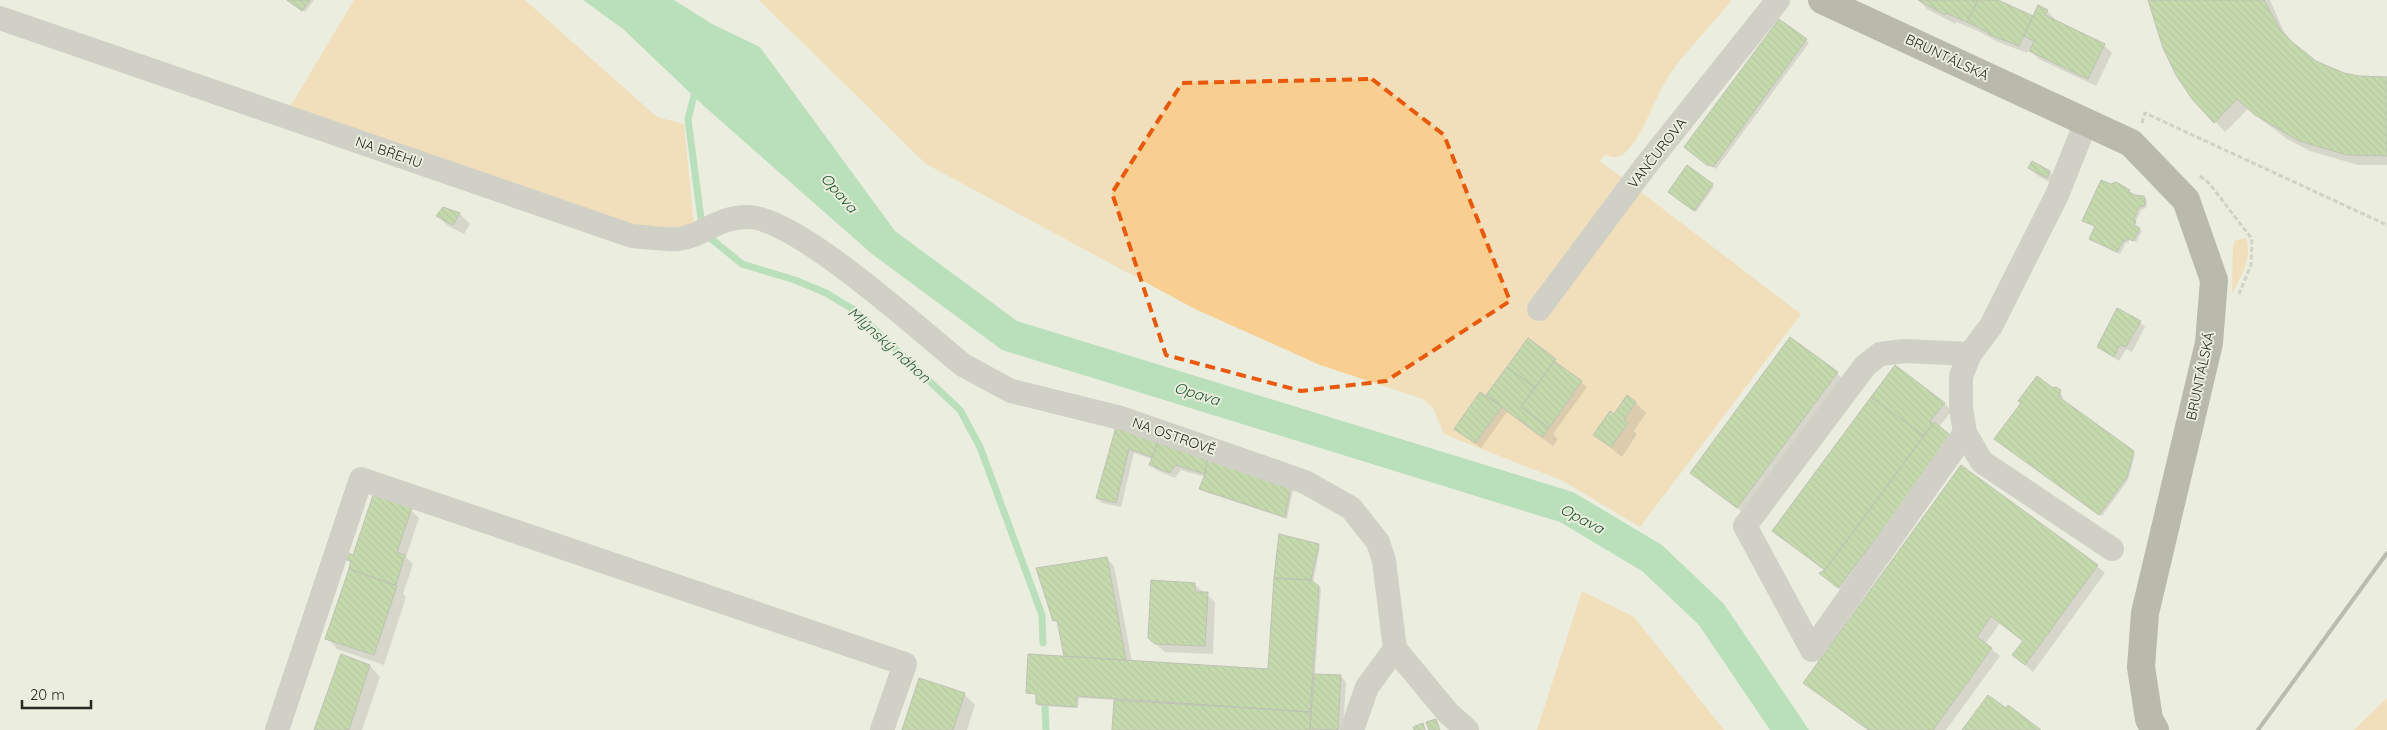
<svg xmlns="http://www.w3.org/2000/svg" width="2387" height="730" font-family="Quicksand,sans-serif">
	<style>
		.green { fill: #f9ce91 }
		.water { fill: #7fd090 }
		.shadow { fill: #0003; fill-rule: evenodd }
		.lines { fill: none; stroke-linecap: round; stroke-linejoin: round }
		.stream { stroke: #7fd090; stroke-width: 7 }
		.building { fill: url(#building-back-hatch); stroke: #868d81 }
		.path { stroke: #b0b2a6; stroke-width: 3; stroke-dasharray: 5 2.5; stroke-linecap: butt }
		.minor { stroke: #afaea8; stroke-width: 24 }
		.major { stroke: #7d7a70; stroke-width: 28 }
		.rail { stroke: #808178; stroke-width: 4 }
		.marked { fill: none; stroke: #e8590c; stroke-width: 4; stroke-dasharray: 10 6; stroke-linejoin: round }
		.labels { text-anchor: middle; stroke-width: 4; stroke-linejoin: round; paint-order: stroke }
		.street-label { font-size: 14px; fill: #272823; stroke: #ebedde }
		.water-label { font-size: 15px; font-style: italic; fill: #225b32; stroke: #ebedde }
	</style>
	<defs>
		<pattern id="building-back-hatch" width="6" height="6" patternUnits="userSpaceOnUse" patternTransform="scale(1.25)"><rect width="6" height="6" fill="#97c370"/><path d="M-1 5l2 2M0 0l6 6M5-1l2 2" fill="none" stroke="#7b9e5c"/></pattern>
	</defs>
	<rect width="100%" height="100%" fill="#ebedde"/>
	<path class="green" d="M354,0H525L657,117L684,124L694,227L638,230L290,107Z
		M759,0H1732C1713,24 1690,46 1672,71C1655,94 1646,132 1626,152C1620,158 1612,159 1605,154L1600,161L1801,314L1640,527L1563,481L1444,434L1433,408L1423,399L1320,365L1195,309L926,164Z
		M2246,238C2253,258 2240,277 2232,294L2233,246L2235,241Z
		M1582,591L1634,617L1724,730H1537Z
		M2387,698V730H2354Z"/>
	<path class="water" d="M583,0H674L712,24L760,47L895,231L1017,321L1573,492L1662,545L1724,604L1809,730H1770L1699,625L1642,571L1560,522L1002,350L872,254L705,107L623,29Z"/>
	<path class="shadow" d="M288,0H314L305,12Z
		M1919,0H1995L2033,18L2047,11L2055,19L2054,21L2104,45L2112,53L2096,86L2039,59L2031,51L2034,44L2032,43L2027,53L1998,42L1978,31L1956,22L1955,24L1927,9Z
		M2149,0H2270L2283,30L2297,48L2315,62L2343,74L2374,79L2387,77V165H2358L2310,151L2287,139L2248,109L2225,132L2193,98L2164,48Z
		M1779,21L1809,43L1716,169L1712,166L1711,167L1688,149Z
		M2033,163L2050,172L2058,180L2055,185L2038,176L2030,168Z
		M1712,185L1714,187L1696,212L1672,194Z
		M2129,191L2131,195L2143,197L2147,204L2146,208L2141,210L2135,223L2136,227L2142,231L2136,242L2130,239L2128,243L2126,242L2120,254L2092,241L2090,239L2096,227L2086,223Z
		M443,208L460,214L470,224L464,234L448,226L438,216Z
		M2140,322L2145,327L2132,352L2126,349L2119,361L2099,347Z
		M1555,360L1556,364L1587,387L1553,434L1558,439L1553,446L1507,412L1481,448L1456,429L1493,402L1488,395Z
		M1837,373L1845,381L1746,515L1692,473Z
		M2058,391L2063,397L2061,400L2135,455L2128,480L2102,516L1998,441Z
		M1636,403L1646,413L1634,431L1637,434L1622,457L1595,435L1615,416Z
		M1944,403L1952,411L1938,428L1847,595L1821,574L1825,571L1774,531Z
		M1117,428L1294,485L1287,519L1203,491L1200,489L1205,477L1181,470L1175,478L1156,470L1151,464L1152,459L1134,453L1121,507L1102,503L1097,498Z
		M411,510L419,518L406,557L413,564L403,594L406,597L384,665L337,649L327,638L350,569L351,564L346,558L353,556ZM357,571L385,580L384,582L357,573Z
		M1280,535L1320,547L1313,583L1321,589L1315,675L1340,676L1346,682L1343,730H1114L1116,700L1079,698L1078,708L1039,706L1037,703L1038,695L1027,693L1065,657L1060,626L1054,620L1106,558L1114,566L1132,662L1269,670L1276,554Z
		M2097,566L2105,573L2033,672L2014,655L2024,642L2000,623L1985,644L2000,656L1946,730H1868L1805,682Z
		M1195,585L1215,602L1213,654L1165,652L1149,638Z
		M342,656L370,666L380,677L362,730H315Z
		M920,679L965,695L975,705L967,730H903Z"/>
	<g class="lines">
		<path class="stream" d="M696,88L688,119L701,219L709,237L742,264L795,280L826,293L854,310L960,410L980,447L1042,615L1043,643
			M1045,708L1046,730"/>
	</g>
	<path class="building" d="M287,0H310L302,11Z
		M1918,0H1978L1967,22L1946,13L1945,15Z
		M1978,0H1998L2033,16L2019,46L1988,34L1989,33L1967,22Z
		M2148,0H2264L2281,31L2292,42L2316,61L2344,73L2359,76L2387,77V156L2347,155L2299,141L2255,115L2237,99L2214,123L2192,99L2176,75L2163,48Z
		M2038,5L2048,10L2045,15L2105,44L2088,79L2029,51L2034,41L2024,36Z
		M1779,19L1807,39L1713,167L1709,164L1708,166L1684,147Z
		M2032,161L2050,171L2047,178L2028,168Z
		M1687,165L1713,184L1694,211L1668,192Z
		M2101,180L2111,184L2116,182L2130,190L2129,192L2135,195L2144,196L2146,201L2144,206L2139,207L2134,219L2136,222L2134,225L2140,228L2133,241L2127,238L2125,241H2123L2117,252L2089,239L2095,226L2082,221Z
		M443,207L460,213L453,225L436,216Z
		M2117,308L2141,321L2126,347L2120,345L2114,357L2097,347Z
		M1790,337L1838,372L1737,508L1690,473Z
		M1528,338L1556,359L1535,388L1507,367Z
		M1554,361L1582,381L1549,428L1521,407Z
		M1895,365L1945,403L1930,421L1933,424L1924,436L1871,397Z
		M1507,367L1535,388L1521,407L1549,428L1542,437L1486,395Z
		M2037,376L2053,388L2056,387L2061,390L2059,397L2134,451L2127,477L2099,515L1994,439L2021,403L2018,401Z
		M1480,392L1502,407L1475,443L1454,429Z
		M1627,395L1636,402L1624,420L1628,423L1611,447L1593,435L1610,411L1614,414Z
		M1871,397L1924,436L1825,570L1772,531Z
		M1934,422L1953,437L1838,588L1819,573L1825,570Z
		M1116,427L1160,437L1152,457L1129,449L1116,503L1096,498Z
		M1160,437L1208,455L1205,474L1175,465L1170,473L1149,465Z
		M1208,455L1292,481L1285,517L1199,489L1205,474Z
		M1961,465L2098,565L2025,665L2012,655L2023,641L1991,616L1977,637L1992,648L1933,730H1869L1803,683Z
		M373,495L412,508L397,552L405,555L396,585L349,569L351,561L344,559L346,552L353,555Z
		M1279,534L1319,544L1311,580L1274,578Z
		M1107,557L1126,660L1064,656L1057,620L1053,621L1036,568Z
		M349,569L397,586L374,655L325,639Z
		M1274,578L1311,580L1319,586L1310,712L1077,696L1076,707L1036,704V694L1026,693L1028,654L1268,669Z
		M1151,580L1195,583V592H1208L1205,646L1155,644L1148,638Z
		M341,654L370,665L349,730H314Z
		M1314,674L1341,675L1338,730L1310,729Z
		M919,678L965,693L953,730H902Z
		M1988,695L2006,708L2008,705L2041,730H1962Z
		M1114,700L1311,712L1310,730H1112Z
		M1436,719L1440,730H1429L1426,722Z
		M1423,723L1425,730H1414L1413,727Z"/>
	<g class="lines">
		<path class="path" d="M2142,123L2145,113L2387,225
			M2200,176L2209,183L2252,239L2251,265L2239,294"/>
		<path class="minor" d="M0,18L632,236C647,237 663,240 678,239C702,237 718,216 749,217C798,219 921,331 963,365L1011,391L1121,418L1305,482L1351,508L1378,542L1384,561L1395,649L1448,713L1467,730
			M2086,122L2057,195L1991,326L1970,354L1961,376V408L1965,433L1982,462L2112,549
			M1539,309L1644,168L1778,0
			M1965,433L1812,650L1745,526L1865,366L1880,354L1904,351L1970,354
			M277,730L361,479L905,664L882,730
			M1352,730L1367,687L1395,649"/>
		<path class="major" d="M1822,0L2131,143L2186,200L2214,280L2209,343L2145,613L2141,667L2149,719L2155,730"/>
		<path class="rail" d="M2258,730L2387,553"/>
	</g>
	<path d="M0 0H2387V730H0ZM1372,79L1444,135L1510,301L1386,381L1301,391L1166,355L1112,193L1182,83Z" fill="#ebedde" fill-opacity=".55" fill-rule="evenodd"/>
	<path class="marked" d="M1372,79L1444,135L1510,301L1386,381L1301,391L1166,355L1112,193L1182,83Z"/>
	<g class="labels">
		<g class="street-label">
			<text transform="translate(1947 57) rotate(25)" y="5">BRUNTÁLSKÁ</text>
			<text transform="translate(389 152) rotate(19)" y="5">NA BŘEHU</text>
			<text transform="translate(1657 153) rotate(-52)" y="5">VANČUROVA</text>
			<text transform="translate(2200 376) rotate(-78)" y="5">BRUNTÁLSKÁ</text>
			<text transform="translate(1174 436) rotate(19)" y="5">NA OSTROVĚ</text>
		</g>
		<g class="water-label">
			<text transform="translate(839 193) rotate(49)" y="5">Opava</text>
			<text transform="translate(889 345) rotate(42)" y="5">Mlýnský náhon</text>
			<text transform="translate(1197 394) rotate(17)" y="5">Opava</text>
			<text transform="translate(1582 519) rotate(28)" y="5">Opava</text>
		</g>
	</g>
	<path d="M22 700v8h69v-8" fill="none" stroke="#272823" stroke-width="2.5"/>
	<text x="30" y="700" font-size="15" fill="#272823" stroke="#ebedde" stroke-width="4" paint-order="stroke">20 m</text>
</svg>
